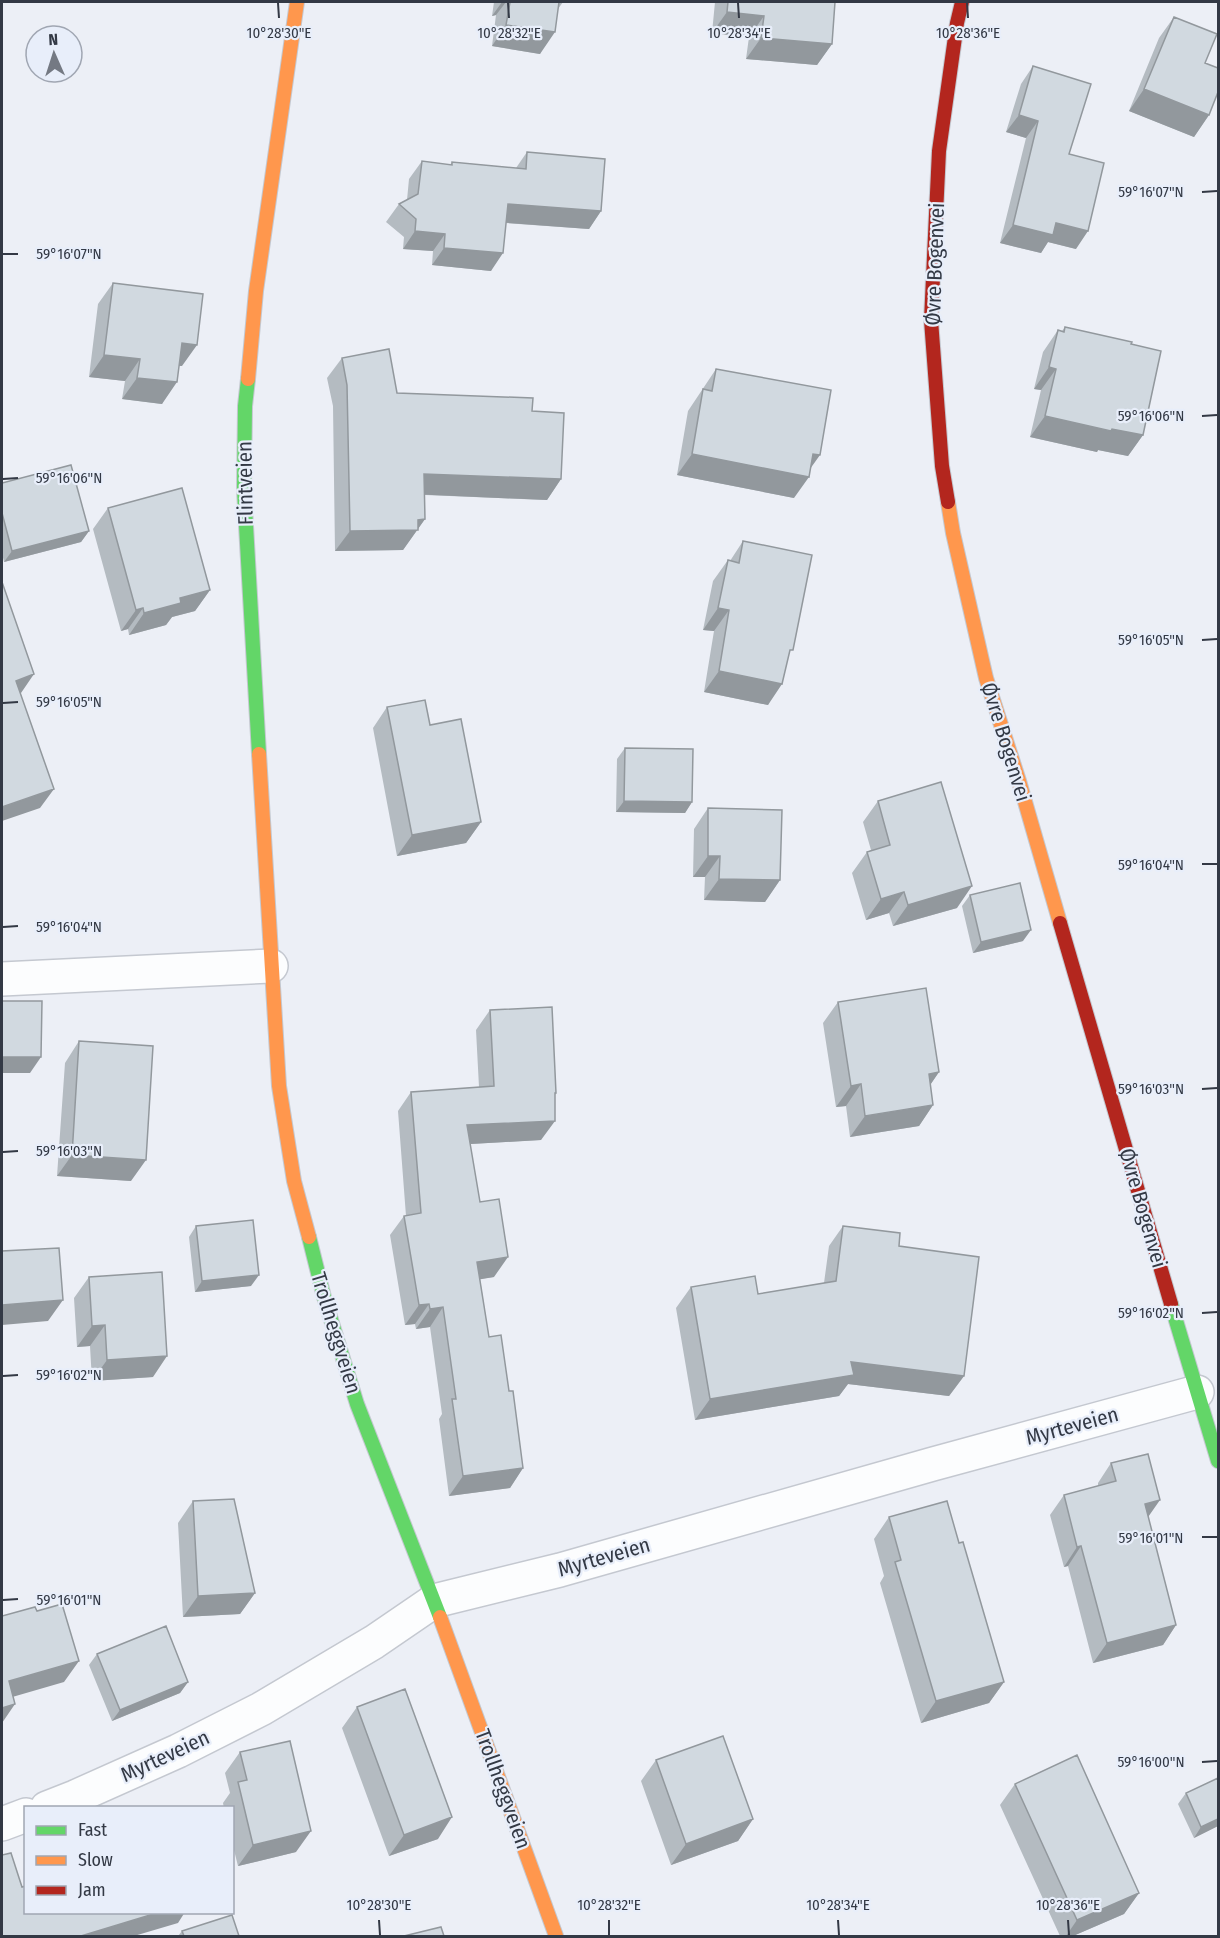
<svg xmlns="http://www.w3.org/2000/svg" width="1220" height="1938" font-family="'Fira Sans Condensed',sans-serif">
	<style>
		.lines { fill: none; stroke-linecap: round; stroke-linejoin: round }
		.street-casing { stroke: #c4c8d0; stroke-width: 36 }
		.fast-casing { stroke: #c4c8d0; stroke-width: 16 }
		.slow-casing { stroke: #c4c8d0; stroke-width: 16 }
		.jam-casing { stroke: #c4c8d0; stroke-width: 16 }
		.street { stroke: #fcfdfe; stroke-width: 33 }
		.fast { stroke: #63d668; stroke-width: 14 }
		.slow { stroke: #ff974d; stroke-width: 14 }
		.jam { stroke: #b3261e; stroke-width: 14 }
		.wall { fill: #b4bbc1 }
		.shaded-wall { fill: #92989d }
		.building { fill: #d1d9e0; stroke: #92989d; stroke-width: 1.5 }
		.ticks { fill: none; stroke: #333945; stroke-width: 2 }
		.labels { text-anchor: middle; stroke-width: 4.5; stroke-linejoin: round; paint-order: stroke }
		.street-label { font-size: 21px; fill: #333945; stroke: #e8eefa }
		.ticks-label { font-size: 15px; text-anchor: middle; fill: #333945; stroke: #e8eefa; stroke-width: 4.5; stroke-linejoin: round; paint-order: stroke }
	</style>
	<rect width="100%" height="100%" fill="#eceff6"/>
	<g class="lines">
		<g class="street-casing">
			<path id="street" d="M2,979L271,966
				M47,1808L75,1797L178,1751L261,1709L374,1642L434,1601L560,1570L933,1464L1197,1392
				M2,1824L26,1815"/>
		</g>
		<g class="fast-casing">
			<path id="fast" d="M248,379L245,406L244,490L259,754
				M309,1237L324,1297L357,1404L440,1617
				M1171,1304L1218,1461"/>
		</g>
		<g class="slow-casing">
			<path id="slow" d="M248,379L256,291L297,2
				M948,502L953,533L986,678L1019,781L1060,923
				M259,754L279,1086L294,1181L309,1237
				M440,1617L556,1936"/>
		</g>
		<g class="jam-casing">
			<path id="jam" d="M948,502L942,466L931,320L939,151L957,23L962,2
				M1060,923L1171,1304"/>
		</g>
		<use href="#street" class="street"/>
		<use href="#fast" class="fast"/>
		<use href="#slow" class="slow"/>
		<use href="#jam" class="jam"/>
	</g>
	<path class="wall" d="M494,2H563L558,9L540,54L492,46L496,15L492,16Z
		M715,2H835L832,44L817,65L746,59L749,37L712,33Z
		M1174,17L1205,63L1209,115L1194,137L1129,111L1159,38Z
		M1033,66L1069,154L1076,249L1048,242L1041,253L1000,243L1026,138L1006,132L1021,84Z
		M527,152L601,211L589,229L506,223L491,271L432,265L433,251L403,249L404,237L386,222L399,204L407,200L409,179L422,161L450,165L452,162L516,168Z
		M113,283L182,366H179L162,404L122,399L125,381L89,377L98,304Z
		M1065,327L1131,344L1143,435L1128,456L1098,450L1097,452L1030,437L1041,390L1034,389L1043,352L1058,330L1062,331Z
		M342,358L397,393L532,411L561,479L547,500L425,495V519L403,550L335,551L333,406L327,378Z
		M716,369L794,498L677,475L688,411Z
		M2,483L89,531L81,542L4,562L2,553Z
		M108,508L210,590L195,611L172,617L166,625L129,635L128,629L121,631L93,529Z
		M743,541L788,657L768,705L704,692L714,631L703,630L713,581L728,560L730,561Z
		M387,707L430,725L481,822L466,843L397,856L373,728Z
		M625,748L692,802L685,813L616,812L617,759Z
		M878,801L957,908L893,926L889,913L866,920L852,873L867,852L871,850L863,822Z
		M708,808L780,880L765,902L704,900L705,877H693L694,829Z
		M970,895L1023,941L973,953L962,906Z
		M838,1002L939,1072L930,1085L933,1105L919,1126L850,1137L846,1106L836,1107L823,1023Z
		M490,1010L556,1093L555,1095L541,1140L470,1144L480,1202L494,1277L480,1279L489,1337L509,1391L523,1468L510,1488L449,1496L439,1419L442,1414L430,1327L416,1329L415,1324L405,1325L390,1235L404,1216H406L398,1111L411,1092L479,1087L476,1030Z
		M79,1041L131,1181L57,1176L65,1063Z
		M196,1226L251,1286L195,1292L189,1237Z
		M843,1226L899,1246L964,1376L949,1396L848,1384L839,1396L695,1420L676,1308L691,1287L758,1294L824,1283L829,1246Z
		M89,1277L153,1377L92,1381L90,1346L77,1347L74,1298Z
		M1111,1463L1148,1516L1176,1625L1163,1645L1093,1663L1068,1566L1064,1567L1050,1515L1064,1495L1098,1486V1483Z
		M193,1501L255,1593L240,1614L183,1617L178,1523Z
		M889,1517L959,1543L1004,1682L989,1703L921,1723L880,1583L884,1576L874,1539Z
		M97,1654L188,1682L180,1693L112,1721L89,1665Z
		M357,1707L438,1839L389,1856L342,1728Z
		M240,1752L296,1852L238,1866L232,1842V1808H224L223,1803L230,1793L225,1773Z
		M656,1760L753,1819L738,1841L671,1865L641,1781Z
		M1015,1784L1139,1893L1124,1914L1073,1936H1060L1000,1805Z
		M1186,1793L1218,1826L1194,1838L1178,1804Z
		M182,1931L239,1936H178Z"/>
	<path class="shaded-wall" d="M502,2H506L496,15L492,16Z
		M727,12L764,16L749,37L712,33Z
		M506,25L555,32L540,54L492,46Z
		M761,38L832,44L817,65L746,59Z
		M1144,89L1209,115L1194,137L1129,111Z
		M1019,115L1038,121L1026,138L1006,132Z
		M508,204L601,211L589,229L495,222Z
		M1056,223L1088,231L1076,249L1048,242L1041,253L1000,243L1013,225Z
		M415,231L445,234L433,251L403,249Z
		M444,248L503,253L491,271L432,265Z
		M182,343L197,345L182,366L167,365Z
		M104,355L140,359L125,381L89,377Z
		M1049,367L1056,369L1041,390L1034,389Z
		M137,378L177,382L162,404L122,399Z
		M1045,416L1112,429L1143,435L1128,456L1098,450L1097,452L1030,437Z
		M692,454H813L820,455L805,476L809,477L794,498L677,475Z
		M424,474L561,479L547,500L410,494Z
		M425,519L403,550L335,551L350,531Z
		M89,531L81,542L4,562L12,551Z
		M210,590L195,611L172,617L166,625L129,635L144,613L180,598Z
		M143,608L128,629L121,631L136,610Z
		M718,608L729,610L714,631L703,630Z
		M719,671L782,684L768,705L704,692Z
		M34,674L21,693L3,699L16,681Z
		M54,789L40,808L2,821V807Z
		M624,801L692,802L685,813L616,812Z
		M481,822L466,843L397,856L412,835Z
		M708,856H720L705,877H693Z
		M719,879L780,880L765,902L704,900Z
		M972,886L957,908L893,926L908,905Z
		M904,892L889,913L866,920L881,899Z
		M1031,930L1023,941L973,953L981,942Z
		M2,1057H41L30,1073H2Z
		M939,1072L924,1094L929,1074Z
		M861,1084L846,1106L836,1107L851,1086Z
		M933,1105L919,1126L850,1137L865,1116Z
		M555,1121L541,1140L453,1145L467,1125Z
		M72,1155L146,1160L131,1181L57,1176Z
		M508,1257L494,1277L464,1282L477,1262Z
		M259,1275L251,1286L195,1292L202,1281Z
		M63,1300L48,1321L2,1325V1305Z
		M429,1304L415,1324L405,1325L419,1305Z
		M443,1307L430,1327L416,1329L430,1309Z
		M105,1325L90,1346L77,1347L92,1326Z
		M167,1356L153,1377L92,1381L107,1360Z
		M851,1362L964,1376L949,1396L848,1384L839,1396L695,1420L710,1399Z
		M523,1468L510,1488L449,1496L463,1476Z
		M1160,1500L1146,1520L1145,1504Z
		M1081,1546L1068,1566L1064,1567L1077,1547Z
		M255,1593L240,1614L183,1617L198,1596Z
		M1176,1625L1163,1645L1093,1663L1107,1643Z
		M79,1661L64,1682L2,1700L9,1681Z
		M188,1682L180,1693L112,1721L120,1710Z
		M1004,1682L989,1703L921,1723L936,1701Z
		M15,1704L2,1723V1708Z
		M452,1817L438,1839L389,1856L404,1835Z
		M753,1819L738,1841L671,1865L686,1844Z
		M1218,1819V1826L1194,1838L1201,1827Z
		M311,1831L296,1852L238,1866L253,1845Z
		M1139,1893L1124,1914L1073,1936H1066L1077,1920Z
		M160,1912H185L178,1923L134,1936H81Z"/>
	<path class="building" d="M510,2H559L555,32L506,25Z
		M728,2H835L832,44L761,38L764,16L727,12Z
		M1174,17L1217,34L1205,63L1218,68V92L1209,115L1144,89Z
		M1033,66L1091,84L1069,154L1104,163L1088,231L1056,223L1053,235L1013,225L1038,121L1019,115Z
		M527,152L605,159L601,211L508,204L503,253L444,248L445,234L415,231L416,219L399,204L418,194L422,161L452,165V162L526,169Z
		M113,283L203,294L197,345L182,343L177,382L137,378L140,359L104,355Z
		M1065,327L1132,342L1131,344L1161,351L1143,435L1112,429L1111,431L1045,416L1056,369L1049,367L1058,330L1064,332Z
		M389,349L397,393L533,398L532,411L564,413L561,479L424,474L425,519L418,520V530L350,531L347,385L342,358Z
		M716,369L831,390L820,455L813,454L809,477L692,454L703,389L712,391Z
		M71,465L89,531L12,551L2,513V483Z
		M182,488L210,590L180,598L181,603L144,613L143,608L136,610L108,508Z
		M743,541L812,555L793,650H790L782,684L719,671L729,610L718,608L728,560L739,563Z
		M2,582L34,674L16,681L54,789L2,807Z
		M425,700L430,725L461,719L481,822L412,835L387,707Z
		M625,748L693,749L692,802L624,801Z
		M941,782L972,886L908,905L904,892L881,899L867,852L890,845L878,801Z
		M708,808L782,810L780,880L719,879L720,856H708Z
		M1020,883L1031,930L981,942L970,895Z
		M926,988L939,1072L929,1074L933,1105L865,1116L861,1084L851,1086L838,1002Z
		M2,1001H42L41,1057H2Z
		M552,1007L556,1093H555V1121L467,1125L480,1202L499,1199L508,1257L477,1262L489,1337L501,1335L509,1391H513L523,1468L463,1476L452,1399H456L443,1307L430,1309L429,1304L419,1305L404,1216L421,1213L411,1092L494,1086L490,1010Z
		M79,1041L153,1046L146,1160L72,1155Z
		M253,1220L259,1275L202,1281L196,1226Z
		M843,1226L900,1233L899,1246L979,1257L964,1376L851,1362L854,1375L710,1399L691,1287L755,1276L758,1294L836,1281Z
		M59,1248L63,1300L2,1305V1251Z
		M162,1272L167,1356L107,1360L105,1325L92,1326L89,1277Z
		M1148,1454L1160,1500L1145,1504L1176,1625L1107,1643L1081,1546L1077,1547L1064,1495L1116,1481L1111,1463Z
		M234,1499L255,1593L198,1596L193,1501Z
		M947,1501L959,1543L963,1542L1004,1682L936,1701L895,1562L901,1560L889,1517Z
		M62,1604L79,1661L9,1681L15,1704L2,1708V1616L35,1607L37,1611Z
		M166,1626L188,1682L120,1710L97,1654Z
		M405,1689L452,1817L404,1835L357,1707Z
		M723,1736L753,1819L686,1844L656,1760Z
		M290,1741L311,1831L253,1845L238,1782L247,1780L240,1752Z
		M1077,1755L1139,1893L1077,1920L1015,1784Z
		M1218,1778V1819L1201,1827L1186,1793Z
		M11,1853L22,1887L26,1886V1912H160L81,1936H2V1855Z
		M232,1915L239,1936H184L182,1931Z
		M441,1927L444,1936H404Z"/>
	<path class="ticks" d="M278,3L279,18M508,3L509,18M738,3L739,18M967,3L968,18M1202,192L1217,191M3,254H18M1202,416L1217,415M3,479L18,478M1202,640L1217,639M3,703L18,702M1202,864H1217M3,927L18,926M1202,1089L1217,1088M3,1152L18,1151M1202,1313L1217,1312M3,1376L18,1375M1202,1537H1217M3,1600L18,1599M1202,1762L1217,1761M379,1920L380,1935M609,1920V1935M838,1920L839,1935M1068,1920L1069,1935"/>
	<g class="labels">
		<g class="street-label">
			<text transform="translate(935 264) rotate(-88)" y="7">Øvre Bogenvei</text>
			<text transform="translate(245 483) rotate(-91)" y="7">Flintveien</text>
			<text transform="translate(1006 742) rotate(73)" y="7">Øvre Bogenvei</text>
			<text transform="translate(1143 1208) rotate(74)" y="7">Øvre Bogenvei</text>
			<text transform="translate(336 1333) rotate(73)" y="7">Trollheggveien</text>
			<text transform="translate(1072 1426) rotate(-15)" y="7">Myrteveien</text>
			<text transform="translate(604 1557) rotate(-16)" y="7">Myrteveien</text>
			<text transform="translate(165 1756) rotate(-25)" y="7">Myrteveien</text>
			<text transform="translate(503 1789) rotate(70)" y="7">Trollheggveien</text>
		</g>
	</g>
	<g class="ticks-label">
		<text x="279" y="38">10°28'30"E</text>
		<text x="509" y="38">10°28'32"E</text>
		<text x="739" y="38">10°28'34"E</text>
		<text x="968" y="38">10°28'36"E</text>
		<text x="1151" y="197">59°16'07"N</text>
		<text x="69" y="259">59°16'07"N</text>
		<text x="1151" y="421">59°16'06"N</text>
		<text x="69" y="483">59°16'06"N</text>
		<text x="1151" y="645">59°16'05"N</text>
		<text x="69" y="707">59°16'05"N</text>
		<text x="1151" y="870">59°16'04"N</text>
		<text x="69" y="932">59°16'04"N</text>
		<text x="1151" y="1094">59°16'03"N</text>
		<text x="69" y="1156">59°16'03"N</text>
		<text x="1151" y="1318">59°16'02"N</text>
		<text x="69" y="1380">59°16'02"N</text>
		<text x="1151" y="1543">59°16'01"N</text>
		<text x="69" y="1605">59°16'01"N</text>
		<text x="1151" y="1767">59°16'00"N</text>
		<text x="379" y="1910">10°28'30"E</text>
		<text x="609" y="1910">10°28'32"E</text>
		<text x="838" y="1910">10°28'34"E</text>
		<text x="1068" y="1910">10°28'36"E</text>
	</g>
	<rect width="1220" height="1938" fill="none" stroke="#333945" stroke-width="6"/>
	<rect x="24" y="1806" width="210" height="108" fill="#e8eefa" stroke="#a0a6b2" stroke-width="1.5"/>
	<rect x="36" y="1826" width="30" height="9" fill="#63d668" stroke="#a0a6b2" stroke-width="1.5"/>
	<text x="78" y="1836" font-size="18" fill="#333945">Fast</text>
	<rect x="36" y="1856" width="30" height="9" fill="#ff974d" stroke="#a0a6b2" stroke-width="1.5"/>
	<text x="78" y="1866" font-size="18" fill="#333945">Slow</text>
	<rect x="36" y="1886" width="30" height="9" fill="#b3261e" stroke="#a0a6b2" stroke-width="1.5"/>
	<text x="78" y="1896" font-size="18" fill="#333945">Jam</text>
	<g transform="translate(54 54) rotate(357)"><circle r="28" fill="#e8eefa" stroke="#a0a6b2" stroke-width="1.5"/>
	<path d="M0-4.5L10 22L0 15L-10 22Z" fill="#747983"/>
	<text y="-9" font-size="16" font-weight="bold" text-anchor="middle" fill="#333945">N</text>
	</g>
</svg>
